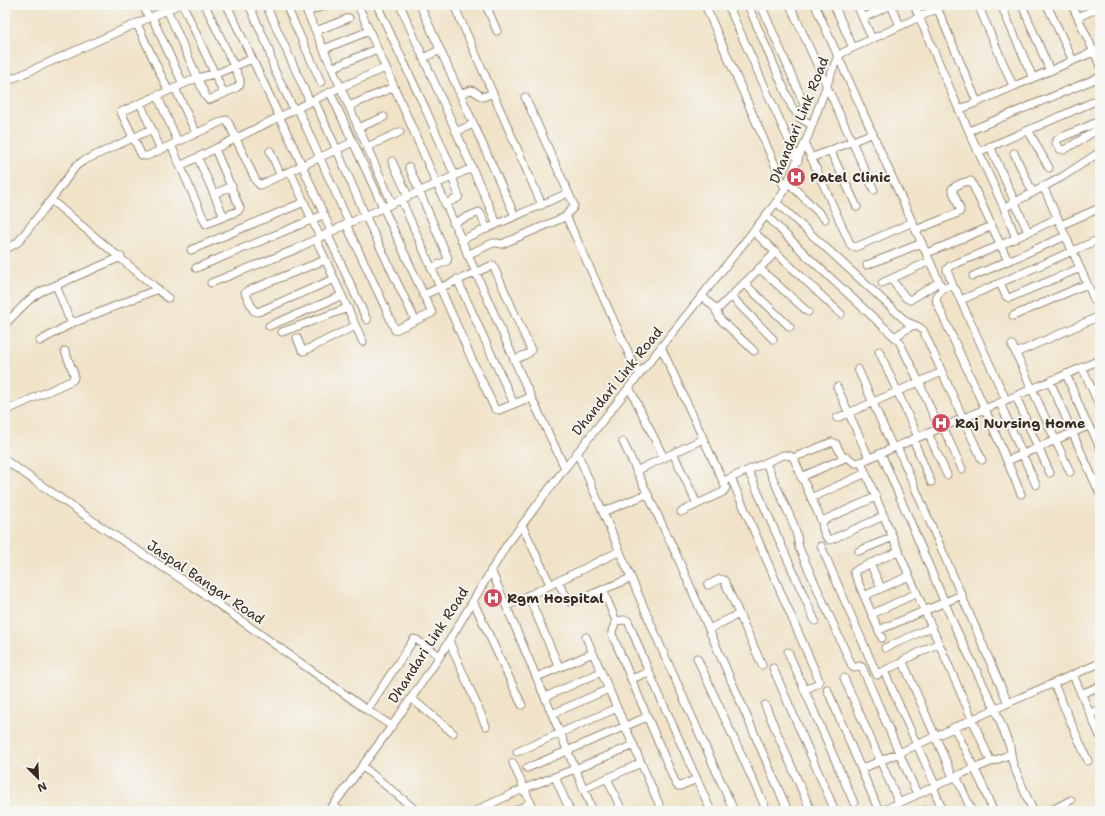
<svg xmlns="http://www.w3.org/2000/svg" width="1105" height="816" font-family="'Shantell Sans',sans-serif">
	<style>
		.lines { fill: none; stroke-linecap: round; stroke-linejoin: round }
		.minor-casing { stroke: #968673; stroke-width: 9 }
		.minor { stroke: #fff; stroke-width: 7 }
		.labels { text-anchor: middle; stroke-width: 4; stroke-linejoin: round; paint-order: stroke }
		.street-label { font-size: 14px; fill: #3b2a1e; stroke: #f6f6f2 }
		.poi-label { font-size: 14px; font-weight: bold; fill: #3b2a1e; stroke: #f6f6f2; text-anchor: start }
	</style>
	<rect width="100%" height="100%" fill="#f6f6f2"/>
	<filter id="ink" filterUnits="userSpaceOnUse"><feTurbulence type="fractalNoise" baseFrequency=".025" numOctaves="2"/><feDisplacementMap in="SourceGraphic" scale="8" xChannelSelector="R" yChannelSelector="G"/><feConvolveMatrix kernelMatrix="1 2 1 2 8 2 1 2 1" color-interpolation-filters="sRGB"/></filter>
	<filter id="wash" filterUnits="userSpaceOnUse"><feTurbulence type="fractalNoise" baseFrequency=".012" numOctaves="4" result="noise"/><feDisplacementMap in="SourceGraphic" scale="16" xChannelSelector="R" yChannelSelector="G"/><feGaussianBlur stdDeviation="0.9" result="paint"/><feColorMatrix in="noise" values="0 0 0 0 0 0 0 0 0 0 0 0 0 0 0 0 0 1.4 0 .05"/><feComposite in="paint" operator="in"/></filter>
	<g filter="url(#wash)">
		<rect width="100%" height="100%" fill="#f0e3c8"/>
	</g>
	<g filter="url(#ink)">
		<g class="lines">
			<g class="minor-casing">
				<path id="minor" d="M143,5L149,18
					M165,5L206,97L209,100L236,88L240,84V80L234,66L205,5
					M183,5L224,94
					M227,5L302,165L331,231
					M249,5L268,47L274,69L294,110
					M266,5L310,102
					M286,5L321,82
					M304,5L392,203
					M358,5L525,384L565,468
					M377,5L426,110L455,176
					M400,5L497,224
					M420,5L515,216
					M454,5L542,205
					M486,5L497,31
					M705,5L785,188
					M728,5L798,161
					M748,5L792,107L800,118L812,125
					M761,5L804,104V108L800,118
					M790,5L874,190
					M815,5L940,284L944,288L952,286L956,290L1006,400
					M834,5L853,48
					M857,5L872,39
					M891,5L900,26
					M914,5L957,105L1004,208L1016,238
					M936,5L977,102
					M978,5L1013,86
					M1001,5L1033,78
					M1022,5L1050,71
					M1047,5L1073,61
					M1072,5L1100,65
					M307,12L326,5
					M152,17L183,84
					M1078,17L1100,7
					M863,18L891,5
					M137,24L168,90
					M316,31L349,18
					M324,49L369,31
					M423,58L440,50
					M252,59L218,73L197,78L121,112L141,154L143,156H147L223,121L226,120L228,122L256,181L260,185L353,142
					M332,68L377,49
					M5,82L178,5
					M175,88L196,133
					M330,92L432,313L395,330L385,307L346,224
					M460,94L471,90L474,91L481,96L483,97L493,93
					M157,95L178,142
					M525,97L574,205L573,208L567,214V218L634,365L640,373
					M314,100L337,150L365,215L415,320
					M140,103L161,150
					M349,106L394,87
					M298,109L349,223
					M959,110L1100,49
					M1100,121L1060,138L1057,140L1056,143L1060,149L1064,150L1100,128
					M358,128L384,117
					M1028,130L1049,168
					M969,131L1100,77
					M456,132L473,124
					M805,144L851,246L856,247L913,222
					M171,145L205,222L206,224L238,211L240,208L215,149
					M990,146L1028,232
					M367,147L400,132
					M830,150L857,207
					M270,151L281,176
					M978,152L1100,99
					M1014,153L1033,193
					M198,158L224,217
					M811,158L873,133
					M392,161L408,196
					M180,166L330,92L385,68
					M409,167L448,258L447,261L431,268
					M290,171L320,237
					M788,182L825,219
					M1043,186L1095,301
					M214,194L232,186
					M401,199L473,362L495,409L499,410L531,397
					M51,200L168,298
					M776,202L907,322L919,327L923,330L982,460
					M445,204L458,198L459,196L452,177
					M1004,208L1062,177L1100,152
					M766,215L809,258L899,341L919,382L939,428
					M453,223L479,212L481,215L487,229
					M1061,225L1100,208
					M916,230L958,213L960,211V209L952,189C956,185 965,181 971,181L1008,261
					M753,231L841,314
					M327,233L367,320
					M316,239L363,342
					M461,240L568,193
					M5,250L18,242L51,200L76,166L83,161L152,129
					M191,250L304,202
					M927,253L992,226
					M467,255L493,243H497L502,244L567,216
					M325,260L247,291L245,293L254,311L258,312L334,279
					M867,265L922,243
					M196,268L323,215
					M759,268L808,312
					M973,276L1066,236
					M457,279L514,404
					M891,279L906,298L910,300L939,282
					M211,283L294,250L349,223L472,168
					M744,283L790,327
					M882,283L930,261
					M1000,283L1006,296L1009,298L1080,268
					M56,285L68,316L71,320L74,322L78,321L158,289
					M953,286L947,270V269L950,266L1001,245L1058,218
					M943,288C939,293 935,297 937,303L985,409L1021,494
					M423,295L493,265L531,350L529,353L514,360
					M702,296L715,308L720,319L754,351
					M731,296L773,339
					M961,300L1100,239
					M716,311L776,252
					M1013,316L1087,284
					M5,324L29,300L40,292L121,257
					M269,326L341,296
					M282,332L348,308
					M896,336L913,325
					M297,338L302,350L304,351L355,326
					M40,341L74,322
					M1012,345L1070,472
					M661,347L726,488L723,492L681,512
					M879,351L918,437
					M1016,353L1100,316
					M1082,367L1100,407
					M858,369L893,448
					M1066,374L1086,422L1093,432L1100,448
					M1050,381C1066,419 1083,456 1100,494
					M629,387L664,458
					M837,387L869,458
					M1016,396L1032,434L1050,473
					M1000,403L1036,485
					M5,411L73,380L74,377V374L65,351
					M837,418L942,372
					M943,427L962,469
					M928,433L947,475
					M913,439L931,482
					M623,442L677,556L788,811
					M897,446L1008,703
					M577,452L660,645L734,811
					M673,453L697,504
					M881,453L956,629L995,709L1010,747L1012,760L1014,767L1033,811
					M793,458L832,442L836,444L843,458
					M5,460L103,528L198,590L367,710L392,726
					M1007,461L1088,426
					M861,462L904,564L991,762
					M766,463L793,523L797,536L799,548L852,666L854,668L859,666L862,667L917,794
					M748,470L815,621
					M636,471L703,439
					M801,477L847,457L855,463H858L1100,360
					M731,478L819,680V681L817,684L804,690
					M728,479L783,455C788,455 791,455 794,459L821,520H824L876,497
					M811,498L866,473
					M603,512L647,494
					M822,520C822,527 824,537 830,540L884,516
					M522,525L550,584
					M821,546L877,675
					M859,551L893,537
					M870,563L881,588
					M491,570L593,811
					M557,581L570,602L574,601L583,598L631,578
					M708,585L720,579L724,580L762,665
					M603,590L616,621L612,631V634L676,784L678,786H680L697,779
					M528,595L559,667
					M864,596L909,576
					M473,601L522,705
					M507,606L620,551
					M872,614L917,593
					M616,621L624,620L628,621L649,672L711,811
					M709,629L739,614
					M879,630L962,595
					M586,637L659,804
					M882,638L854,572L858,569L899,551
					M449,641L486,726
					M939,643L904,660L903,662L953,777
					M885,648L932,627
					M788,652L854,803
					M697,658L767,811
					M773,668L835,811
					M884,671L935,785
					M879,673L903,662
					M1073,675L1100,736
					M537,677L593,653
					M844,678L899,803
					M631,679L649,672
					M1054,684L1088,761
					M827,689L879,811
					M1081,694L1100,686
					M545,697L601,672
					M411,698L453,733
					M765,705L811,811
					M367,710L414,639L417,640L440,656
					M552,714L609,689
					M1090,714L1100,709
					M954,727L982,784L993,811
					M517,752L617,708
					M513,763L534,811
					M362,766L417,811
					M527,768L647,717
					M861,769L899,753L1008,703L1100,663
					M956,776L972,811
					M555,777L570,811
					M607,778L622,811
					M933,787L943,811
					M583,789L641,763
					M333,806L341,811
					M329,811L392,726L440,656L506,546L565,468L782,195L808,136L835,63L838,56L844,52L872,39L945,5
					M475,811L523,789L575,769L634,745
					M515,811L531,803
					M882,811L963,773L1011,754
					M923,811L925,810
					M1050,811L1071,800"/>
			</g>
			<use href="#minor" class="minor"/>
		</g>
	</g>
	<defs>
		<g id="hospital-disc" transform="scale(1)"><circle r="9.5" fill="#d1495b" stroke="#f6f6f2"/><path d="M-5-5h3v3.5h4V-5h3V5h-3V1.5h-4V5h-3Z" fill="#fff"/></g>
	</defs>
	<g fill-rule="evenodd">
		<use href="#hospital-disc" x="796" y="177"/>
		<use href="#hospital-disc" x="941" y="423"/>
		<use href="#hospital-disc" x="493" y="598"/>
	</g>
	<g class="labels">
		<g class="street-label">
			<text transform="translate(799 120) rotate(-68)" y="5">Dhandari Link Road</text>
			<text transform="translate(617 381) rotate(-51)" y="5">Dhandari Link Road</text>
			<text transform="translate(206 582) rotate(34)" y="5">Jaspal Bangar Road</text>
			<text transform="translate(428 645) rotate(-57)" y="5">Dhandari Link Road</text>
		</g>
		<g class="poi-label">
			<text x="810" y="182">Patel Clinic</text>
			<text x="955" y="428">Raj Nursing Home</text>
			<text x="507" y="603">Rgm Hospital</text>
		</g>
	</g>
	<rect width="1105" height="816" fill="none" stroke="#f6f6f2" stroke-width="20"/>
	<g transform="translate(38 778) rotate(156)" stroke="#f6f6f2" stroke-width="3" paint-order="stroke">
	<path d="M0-3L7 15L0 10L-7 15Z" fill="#3b2a1e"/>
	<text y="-6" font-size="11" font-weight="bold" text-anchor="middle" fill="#3b2a1e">N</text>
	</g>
</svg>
